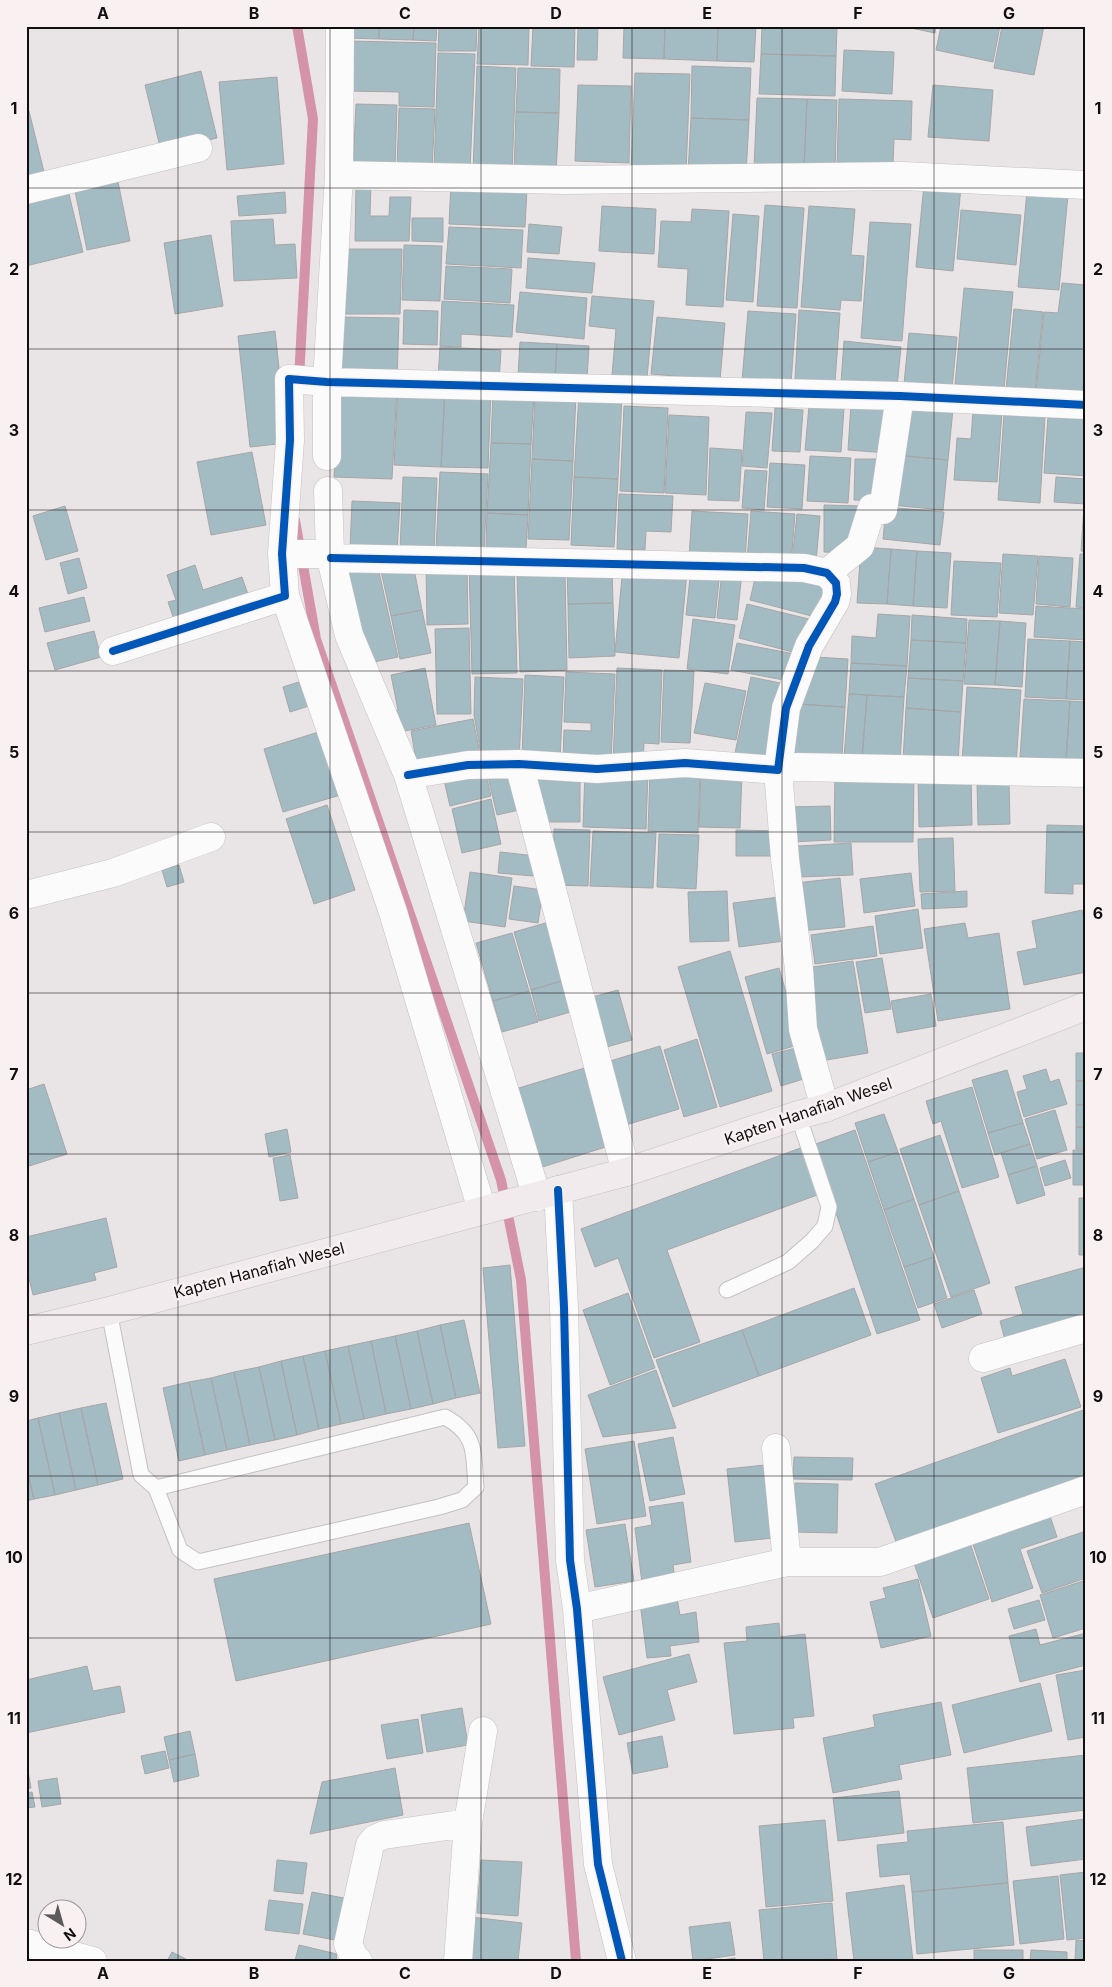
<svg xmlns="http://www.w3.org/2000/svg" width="1112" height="1987" font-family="Inter,sans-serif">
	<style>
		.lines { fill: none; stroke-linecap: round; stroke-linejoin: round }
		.stream { stroke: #d593aa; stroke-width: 10 }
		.building { fill: #a3bbc3; stroke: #a7a6a7 }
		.lane-casing { stroke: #c4c1c2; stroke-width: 17 }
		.street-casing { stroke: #c4c1c2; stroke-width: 29 }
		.primary-casing { stroke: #c3c1c2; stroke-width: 29 }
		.lane { stroke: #fcfbfb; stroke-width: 15 }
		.street { stroke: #fcfbfb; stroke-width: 28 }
		.primary { stroke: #f1ebed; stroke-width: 28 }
		.cycleway-casing { stroke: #f9f0f2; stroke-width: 11 }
		.cycleway { stroke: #0057b8; stroke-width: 8 }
		.grid { fill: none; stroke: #120f10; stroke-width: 1; stroke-opacity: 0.55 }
		.labels { text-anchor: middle; stroke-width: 5; stroke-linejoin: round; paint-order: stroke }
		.street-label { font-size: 16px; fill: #120f10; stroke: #f9f0f2 }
		.neatline { fill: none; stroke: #120f10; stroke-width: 2 }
		.grid-label { font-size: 16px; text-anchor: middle; font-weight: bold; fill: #120f10 }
	</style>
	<rect width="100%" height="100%" fill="#e9e5e6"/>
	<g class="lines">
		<path class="stream" d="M297,26L313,119L299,379
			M295,520L316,639L501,1180L521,1280L576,1961"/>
	</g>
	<path class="building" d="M347,26H379V39L347,38Z
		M379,26H414L413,40L379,39Z
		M414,26H437L436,41L413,40Z
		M439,26H477L476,51H438Z
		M479,26H529L528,65L477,64Z
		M533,26H575L574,67L531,66Z
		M578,26H598L597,60H577Z
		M624,26H665L664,59L623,58Z
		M665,26H718L717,61L664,59Z
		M718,26H756L754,62L717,61Z
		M762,26H837L836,56L761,54Z
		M901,26H936L935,33Z
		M941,26H1000L993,62L936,50Z
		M1002,26H1044L1034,75L994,68Z
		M350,41L436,43L434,107L399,106V92L348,91Z
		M844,50L894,52L892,94L842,91Z
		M438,53L475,54L470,171L434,170Z
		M761,54L836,56L835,96L759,94Z
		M477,66L516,68L512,172L473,171Z
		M692,66L751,68L749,120L691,118Z
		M518,68L560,69L559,113L516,112Z
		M201,71L217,138L161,151L145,85Z
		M635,73L690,74L686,173L631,171Z
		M277,77L284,164L227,170L219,82Z
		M578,85L631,86L629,163L575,161Z
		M933,85L993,90L989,141L928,137Z
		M757,98L807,99L804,170L754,168Z
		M807,99L837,100L835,171L804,170Z
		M839,99L912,101L911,140L894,139L893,165L837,163Z
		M356,104L397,105L395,169L353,168Z
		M399,108L435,109L432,170L397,169Z
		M29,111L44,172L26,176V112Z
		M516,112L559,113L556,174L514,172Z
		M691,118L749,120L746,174L688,172Z
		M117,177L130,241L87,250L74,186Z
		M371,183L370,216H389L390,197H411L409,241H355L356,184Z
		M924,184L961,187L953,271L916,267Z
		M451,185L527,188L525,227L449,224Z
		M67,186L83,252L26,266V196Z
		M1027,191L1068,195L1059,290L1018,287Z
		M285,192L286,213L239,216L237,196Z
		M765,205L804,208L797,308L757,306Z
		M602,206L656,209L654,254L599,251Z
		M809,206L855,209L851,255L864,256L861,301L841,300L840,310L801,307Z
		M692,209L729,211L723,307L686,305L688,269L658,267L661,221L691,222Z
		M961,210L1021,215L1016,265L957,259Z
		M733,214L759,216L753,302L726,300Z
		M412,218H443V242L412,241Z
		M273,219L275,245L295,244L297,278L234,281L231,221Z
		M870,222L911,224L902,341L861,338Z
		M529,224L562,227L559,254L527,252Z
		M449,227L523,230L521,268L446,264Z
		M211,235L223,306L175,314L164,243Z
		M404,245L442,246L440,301L402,300Z
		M344,249H402L400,314H343Z
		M528,258L595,263L592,293L526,288Z
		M446,266L512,269L510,303L444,299Z
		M1062,283L1086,285V362L1082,396L1036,392L1044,312L1058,313Z
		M964,288L1013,292L1004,389L955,384Z
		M520,292L587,298L584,339L516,332Z
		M592,296L654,301L647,378L612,375L616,329L589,326Z
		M442,301L514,305L512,337L461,334V347L440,346Z
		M1014,309L1043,312L1035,392L1006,389Z
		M404,310L438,311L437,345L403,344Z
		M799,310L840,313L835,382L795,379Z
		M748,311L796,314L791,384L742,381Z
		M339,317L399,318L397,380L337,379Z
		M657,317L725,323L720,380L651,374Z
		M275,331L287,443L250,447L238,336Z
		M909,333L957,337L952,389L904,384Z
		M844,341L901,347L897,387L841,382Z
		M520,342L557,344L555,378L518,376Z
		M557,344L589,346L587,379L555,378Z
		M440,347L501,350L499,382L438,378Z
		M339,386L397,388L392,479L334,477Z
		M398,386L445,388L441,467L394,465Z
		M445,388L491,390L488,468L441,467Z
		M493,392L534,394L531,444L491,443Z
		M579,393L622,395L618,479L574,477Z
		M535,394L576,395L573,461L532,459Z
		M851,404L891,406L888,453L848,450Z
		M900,405L953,409L948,460L895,455Z
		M624,406L668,408L664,493L620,491Z
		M809,406L844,408L841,452L805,450Z
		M775,408L803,410L800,452L772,451Z
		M973,411L1002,412L997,482L954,480L957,438L971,439Z
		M746,412L772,413L767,468L742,466Z
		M1004,414L1045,416L1040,503L998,500Z
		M669,415L709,417L706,495L665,493Z
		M1048,416L1086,419V476L1044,473Z
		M491,443L531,444L528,515L487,513Z
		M710,448L742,450L739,501L708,500Z
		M252,452L266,525L211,535L197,462Z
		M895,455L948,460L943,510L891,505Z
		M810,456L851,458L848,503L807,501Z
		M532,459L573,461L569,540L528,539Z
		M855,459H881L880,501L854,500Z
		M770,463L805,465L802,509L767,507Z
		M745,470L767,471L764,510L742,508Z
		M440,472L488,474L484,550L436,548Z
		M403,477L437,478L434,552L400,551Z
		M574,477L618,479L614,547L571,545Z
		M1056,477L1086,479V504L1054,502Z
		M619,494L673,496L671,532L646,531L645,550L617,549Z
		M352,501L400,503L397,551L350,549Z
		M824,505L862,506L852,553L824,552Z
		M65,506L78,551L46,560L33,516Z
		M1084,506H1086V552L1081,551Z
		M886,507L944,512L940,545L883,539Z
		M692,511L748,514L745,561L689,558Z
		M751,511L795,514L791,564L747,560Z
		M487,513L528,515L526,549L486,547Z
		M797,514L820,516L816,563L792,561Z
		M861,547L891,549L887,604L857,603Z
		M891,549L917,551L913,606L887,604Z
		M917,551L951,553L947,608L913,606Z
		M1003,554L1038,556L1033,615L999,613Z
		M1080,554H1086V608L1076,607Z
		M1039,556L1073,558L1070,607L1036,604Z
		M79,558L87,588L68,594L60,563Z
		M954,561L1001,563L997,617L951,615Z
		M377,563L398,657L364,664L344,570Z
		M413,564L422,610L391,616L381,571Z
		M514,564L517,673L472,674L469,566Z
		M195,565L203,590L242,577L251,603L177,628L168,602L176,600L167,575Z
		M467,565L468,624L427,625L426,566Z
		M612,566L613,603L568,604L567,568Z
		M623,566L687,572L679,658L615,652Z
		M691,568L720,571L715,618L686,615Z
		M757,570L831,589L823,619L750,600Z
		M722,571L742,572L737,620L717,618Z
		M565,572L567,670L520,672L517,573Z
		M84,597L90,621L45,632L39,608Z
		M613,603L615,656L569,658L568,604Z
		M747,604L813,620L804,655L739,638Z
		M1036,606L1086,609V640L1034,637Z
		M422,610L431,653L400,659L391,616Z
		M878,614L910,616L907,666L851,663L852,636L876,638Z
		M912,615L967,619L966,643L911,640Z
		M693,619L735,625L728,674L687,669Z
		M969,620L1000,621L995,685L964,684Z
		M1000,621L1026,623L1022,687L995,685Z
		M469,628L471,714H437L435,629Z
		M94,631L101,657L55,670L47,643Z
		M1028,639L1070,641L1066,699L1025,697Z
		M911,640L966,643L963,681L908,678Z
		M1070,641L1086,642V700L1066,699Z
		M737,643L800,655L794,682L731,670Z
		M815,657L848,659L845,707L797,704Z
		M851,663L907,666L904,697L849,694Z
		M425,668L436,725L394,733L390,712L398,710L391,675Z
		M617,668L662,670L659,744L644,743L643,764L613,762Z
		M664,670L694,671L690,743L661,742Z
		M566,672L615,674L611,761L563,759L564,730L591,731V723L564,722Z
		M525,675L564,677L560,759L522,757Z
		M475,677L523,679L519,761L482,759L474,715Z
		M751,677L790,685L774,760L735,753Z
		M908,678L963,681L961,712L906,708Z
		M305,680L312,705L290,712L283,687Z
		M705,683L746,691L736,740L694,733Z
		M967,687L1021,690L1016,766L962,762Z
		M849,694L867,695L862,759L844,757Z
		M867,695L904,697L900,761L862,759Z
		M1024,699L1070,701L1066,760L1020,757Z
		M1070,701L1086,702V761L1066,760Z
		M797,704L845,707L842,757L794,754Z
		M906,708L961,712L958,763L903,760Z
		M473,719L481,759L418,772L411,731Z
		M325,730L344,794L283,812L264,749Z
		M484,766L491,796L450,806L443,776Z
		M519,770L528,808L497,815L488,777Z
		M650,770L700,771L698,833L648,831Z
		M585,772L648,773L646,829L583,827Z
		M701,772L742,773L740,828L699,827Z
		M835,773L914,774L913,842H834Z
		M971,774L972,825L919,827L918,776Z
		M580,775V822H537V776Z
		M977,781H1009L1010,824L978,825Z
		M491,799L501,844L462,853L452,809Z
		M327,805L355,890L314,904L286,819Z
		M830,806L831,840L791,842L790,807Z
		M1047,825L1086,826V884H1073V894L1045,893Z
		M554,829L590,830L588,886L553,885Z
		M736,830L779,831L778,856H736Z
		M593,831L656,833L653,888L590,886Z
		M659,834L699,835L696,889L657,887Z
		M953,838L955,891L920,892L918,839Z
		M851,843L853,875L799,877L798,846Z
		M500,852L536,856L533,876L498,873Z
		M179,865L184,882L167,887L162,870Z
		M470,872L512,878L505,927L463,921Z
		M911,873L915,906L864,913L860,879Z
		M840,878L845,927L800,931L796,883Z
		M514,886L543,890L538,923L509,919Z
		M727,891L729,941L690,942L688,892Z
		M967,891V907L922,909L921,894Z
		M787,896L792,940L739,947L733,903Z
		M918,909L923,948L880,954L875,916Z
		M1082,910L1086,929V972L1024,985L1017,952L1037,948L1032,921Z
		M556,920L572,978L531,990L514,932Z
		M965,923L968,938L999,933L1010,1009L938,1021L924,929Z
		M873,926L877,956L815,964L811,935Z
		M512,933L529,991L493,1001L476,943Z
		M730,951L772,1091L720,1107L678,967Z
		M882,958L891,1009L865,1013L856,962Z
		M853,961L868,1053L821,1061L806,968Z
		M779,968L801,1044L767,1054L745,977Z
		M572,978L581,1009L539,1021L531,990Z
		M618,990L632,1040L599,1049L585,999Z
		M529,991L538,1022L502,1032L493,1001Z
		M931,994L936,1026L897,1033L891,1001Z
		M697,1039L717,1107L684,1117L664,1050Z
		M660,1046L679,1109L619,1127L600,1064Z
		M804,1046L813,1076L781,1086L772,1054Z
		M1076,1053H1086V1081H1076Z
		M591,1066L615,1144L533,1170L509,1091Z
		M1046,1069L1050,1082L1059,1079L1067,1104L1024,1117L1017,1092L1027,1089L1023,1076Z
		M1007,1070L1023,1123L988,1133L972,1080Z
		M1076,1081H1086V1105H1076Z
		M44,1084L67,1154L26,1167V1090Z
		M972,1087L999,1177L962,1188L941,1121L933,1124L926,1101Z
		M1076,1105H1086V1127H1076Z
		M1055,1110L1067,1150L1037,1159L1025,1119Z
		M884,1114L898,1152L868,1162L855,1123Z
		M1023,1123L1030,1144L995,1155L988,1133Z
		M1076,1127H1086V1149H1076Z
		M287,1129L291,1152L269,1157L265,1134Z
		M855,1130L920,1320L877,1334L813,1145Z
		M940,1135L959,1191L919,1205L900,1149Z
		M1030,1144L1037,1166L1008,1175L1001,1153Z
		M803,1147L820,1194L667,1250L700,1342L654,1358L618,1258L595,1267L581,1229Z
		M1073,1150H1086V1185H1073Z
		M898,1152L914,1199L884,1210L868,1162Z
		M290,1155L298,1198L280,1201L273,1158Z
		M1065,1160L1071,1178L1045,1186L1040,1168Z
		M1037,1166L1045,1195L1017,1204L1008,1175Z
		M959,1191L990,1283L951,1297L919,1205Z
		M1079,1198H1086V1255H1079Z
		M914,1199L934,1257L904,1267L884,1210Z
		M106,1218L117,1267L94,1273L96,1280L33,1295L26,1266V1237Z
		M934,1257L947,1298L918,1308L904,1267Z
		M510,1265L525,1446L498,1448L483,1268Z
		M1086,1267V1325L1007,1348L1000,1321L1023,1314L1015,1287Z
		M854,1288L871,1335L759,1376L742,1330Z
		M974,1290L982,1314L942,1328L934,1304Z
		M628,1293L655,1368L610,1385L583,1310Z
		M464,1320L480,1393L456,1398L440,1325Z
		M440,1325L456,1398L433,1404L417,1331Z
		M742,1330L759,1376L673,1407L656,1360Z
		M417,1331L433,1404L411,1409L395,1336Z
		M395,1336L411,1409L386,1414L371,1341Z
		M371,1341L386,1414L364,1419L348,1346Z
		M348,1346L364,1419L341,1424L325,1351Z
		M325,1351L341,1424L319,1429L303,1356Z
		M303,1356L319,1429L297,1435L281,1361Z
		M1065,1359L1081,1407L998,1433L981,1378L1010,1368L1012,1376Z
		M281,1361L297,1435L275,1440L259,1367Z
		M259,1367L275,1440L250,1445L234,1372Z
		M656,1370L676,1428L603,1437L588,1395Z
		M234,1372L250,1445L227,1450L211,1378Z
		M211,1378L227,1450L205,1455L189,1382Z
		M189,1382L205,1455L179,1461L163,1388Z
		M106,1403L123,1479L98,1485L81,1408Z
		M81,1408L98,1485L76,1490L59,1413Z
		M1086,1409V1484L899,1550L875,1484Z
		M59,1413L76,1490L55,1495L38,1418Z
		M38,1418L55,1495L34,1499L26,1466V1421Z
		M673,1437L685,1494L650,1501L638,1444Z
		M634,1441L646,1516L597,1524L585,1449Z
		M794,1457L853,1458L852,1480L793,1479Z
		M765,1465L773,1538L735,1542L727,1469Z
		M26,1466L34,1499L26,1501Z
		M795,1483L838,1484L837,1533L794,1532Z
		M683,1502L691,1562L673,1565L675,1579L642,1583L635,1528L652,1525L649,1507Z
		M1049,1513L1057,1537L1020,1549L1033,1588L992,1602L971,1538Z
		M469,1523L491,1624L236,1681L214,1579Z
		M625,1524L634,1581L595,1587L586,1530Z
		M1086,1531V1578L1042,1593L1027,1551Z
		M970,1543L989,1599L933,1618L914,1563Z
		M918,1579L931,1636L881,1648L870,1602L886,1598L883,1588Z
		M1086,1580V1628L1053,1638L1040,1595Z
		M677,1598L680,1615L696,1612L699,1642L670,1646L671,1656L647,1658L640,1602Z
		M1039,1600L1045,1620L1014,1629L1008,1609Z
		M779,1623L780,1637L805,1634L814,1716L793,1718L794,1728L734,1734L724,1643L747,1641L746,1627Z
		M1036,1629L1040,1645L1086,1633V1665L1020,1682L1009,1636Z
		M689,1654L697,1682L667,1690L675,1720L619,1735L603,1677Z
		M87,1666L93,1691L120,1686L125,1712L26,1733V1680Z
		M1086,1670V1737L1068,1740L1056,1675Z
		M1040,1683L1052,1731L964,1753L952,1705Z
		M941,1702L951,1755L899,1765L902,1779L833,1793L823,1738L875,1727L873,1715Z
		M462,1708L468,1745L427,1752L421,1715Z
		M418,1719L423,1753L387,1759L381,1725Z
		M190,1731L195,1754L169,1760L164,1737Z
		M662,1736L668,1767L633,1774L627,1743Z
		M165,1751L169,1768L145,1774L141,1756Z
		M195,1754L199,1776L174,1782L169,1760Z
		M1086,1755V1810L973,1823L967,1768Z
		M395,1768L403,1815L310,1834L322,1782Z
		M26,1771H28L31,1788L26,1789Z
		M57,1778L61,1804L42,1807L38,1781Z
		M899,1791L904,1833L838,1841L833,1798Z
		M32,1792L35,1807L26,1808V1793Z
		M1085,1819L1086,1859L1031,1866L1026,1827Z
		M825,1820L833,1901L766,1907L759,1826Z
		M1003,1822L1008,1883L912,1892L910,1874L880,1877L877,1845L908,1842L907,1831Z
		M277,1860L307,1863L303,1894L274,1891Z
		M481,1860L522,1862L518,1916L477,1913Z
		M1086,1872V1938L1067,1940L1060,1875Z
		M1058,1876L1064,1939L1020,1944L1013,1881Z
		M1008,1883L1014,1945L917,1954L912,1892Z
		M904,1885L913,1961H854L846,1893Z
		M312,1892L349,1899L340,1941L303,1934Z
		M269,1900L303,1904L299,1934L265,1930Z
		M832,1903L837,1959L764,1961L759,1910Z
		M471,1917L522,1923L518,1961H466Z
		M730,1922L735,1955L693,1961L689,1927Z
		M1076,1940L1086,1941V1961H1075Z
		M299,1945L337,1954L336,1961H295Z
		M974,1950H1023V1961H974Z
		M1031,1950L1067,1952V1961H1030Z
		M172,1952L186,1959L185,1961H167Z
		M735,1958V1961H716Z"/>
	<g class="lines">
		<g class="lane-casing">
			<path id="lane" d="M727,1290L788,1262L812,1241L825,1226L829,1207L798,1115
				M109,1311L141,1475L156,1488L445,1417C478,1435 473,1453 476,1487L462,1500L439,1507L198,1562L180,1550L156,1488"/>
		</g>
		<g class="street-casing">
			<path id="street" d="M339,175L565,180L903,176L1086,185
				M26,190L198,148
				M327,456V382L339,175L340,26
				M328,491L330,554L349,635L408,775L537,1197
				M282,554H330
				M331,558L804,568L827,573L836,583L837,594L835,602L809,646L786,708L778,770L685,763L597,769L519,764L468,765L408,775
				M827,573L860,546L872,508L883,510L900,396
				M285,596L393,912L482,1210
				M113,651L285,596L282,554L290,440L289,379L327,382L900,396L1086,405
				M519,764L626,1172
				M26,895L113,873L211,837
				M825,1108L803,1029L799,969L785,859L778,770L797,767L1086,773
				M558,1190L564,1307L570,1560L577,1609L598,1864L622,1961
				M983,1358L1086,1328
				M776,1448L787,1562
				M577,1609L787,1562H880L1086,1490
				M26,1943L93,1961
				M358,1961L354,1957L348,1944L370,1845L375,1839L384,1835L468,1823
				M458,1961L468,1823L483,1731"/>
		</g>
		<g class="primary-casing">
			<path id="primary" d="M26,1331L109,1311L626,1172L798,1115L825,1108L1086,1006"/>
		</g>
		<use href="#lane" class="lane"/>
		<use href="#street" class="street"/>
		<use href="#primary" class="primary"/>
		<g class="cycleway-casing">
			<path id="cycleway" d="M331,558L804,568L827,573L836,583L837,594L835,602L809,646L786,708L778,770L685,763L597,769L519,764L468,765L408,775
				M113,651L285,596L282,554L290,440L289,379L327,382L900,396L1086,405
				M558,1190L564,1307L570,1560L577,1609L598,1864L622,1961"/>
		</g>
		<use href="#cycleway" class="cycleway"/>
	</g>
	<path class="grid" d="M178,26V1961M330,26V1961M481,26V1961M632,26V1961M782,26V1961M934,26V1961M26,188H1086M26,349H1086M26,510H1086M26,671H1086M26,832H1086M26,993H1086M26,1154H1086M26,1315H1086M26,1476H1086M26,1638H1086M26,1798H1086"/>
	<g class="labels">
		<g class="street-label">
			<text transform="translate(808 1111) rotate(-19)" y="6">Kapten Hanafiah Wesel</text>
			<text transform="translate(259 1270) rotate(-15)" y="6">Kapten Hanafiah Wesel</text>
		</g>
	</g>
	<rect width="1112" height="1987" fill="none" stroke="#f9f0f2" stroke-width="55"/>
	<g transform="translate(62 1924) rotate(143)"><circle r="24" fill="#f9f0f2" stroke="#9d9698"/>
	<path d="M0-4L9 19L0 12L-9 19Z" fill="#5d5a5b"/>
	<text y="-8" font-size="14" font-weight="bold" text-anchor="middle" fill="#120f10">N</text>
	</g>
	<rect x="28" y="28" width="1056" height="1932" class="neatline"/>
	<g class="grid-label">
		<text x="103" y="19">A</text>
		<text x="254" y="19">B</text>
		<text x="405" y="19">C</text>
		<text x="556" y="19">D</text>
		<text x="707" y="19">E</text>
		<text x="858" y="19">F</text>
		<text x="1009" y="19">G</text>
		<text x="14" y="114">1</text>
		<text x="1098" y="114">1</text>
		<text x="14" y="275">2</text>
		<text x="1098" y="275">2</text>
		<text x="14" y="436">3</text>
		<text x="1098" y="436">3</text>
		<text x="14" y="597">4</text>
		<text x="1098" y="597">4</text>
		<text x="14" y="758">5</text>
		<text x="1098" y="758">5</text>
		<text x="14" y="919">6</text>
		<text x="1098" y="919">6</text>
		<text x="14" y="1080">7</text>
		<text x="1098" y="1080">7</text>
		<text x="14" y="1241">8</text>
		<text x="1098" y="1241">8</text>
		<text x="14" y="1402">9</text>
		<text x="1098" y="1402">9</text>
		<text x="14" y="1563">10</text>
		<text x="1098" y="1563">10</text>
		<text x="14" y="1724">11</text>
		<text x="1098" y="1724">11</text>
		<text x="14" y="1885">12</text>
		<text x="1098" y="1885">12</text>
		<text x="103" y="1979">A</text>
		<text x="254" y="1979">B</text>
		<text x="405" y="1979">C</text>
		<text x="556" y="1979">D</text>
		<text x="707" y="1979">E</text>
		<text x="858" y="1979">F</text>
		<text x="1009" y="1979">G</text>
	</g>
</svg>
